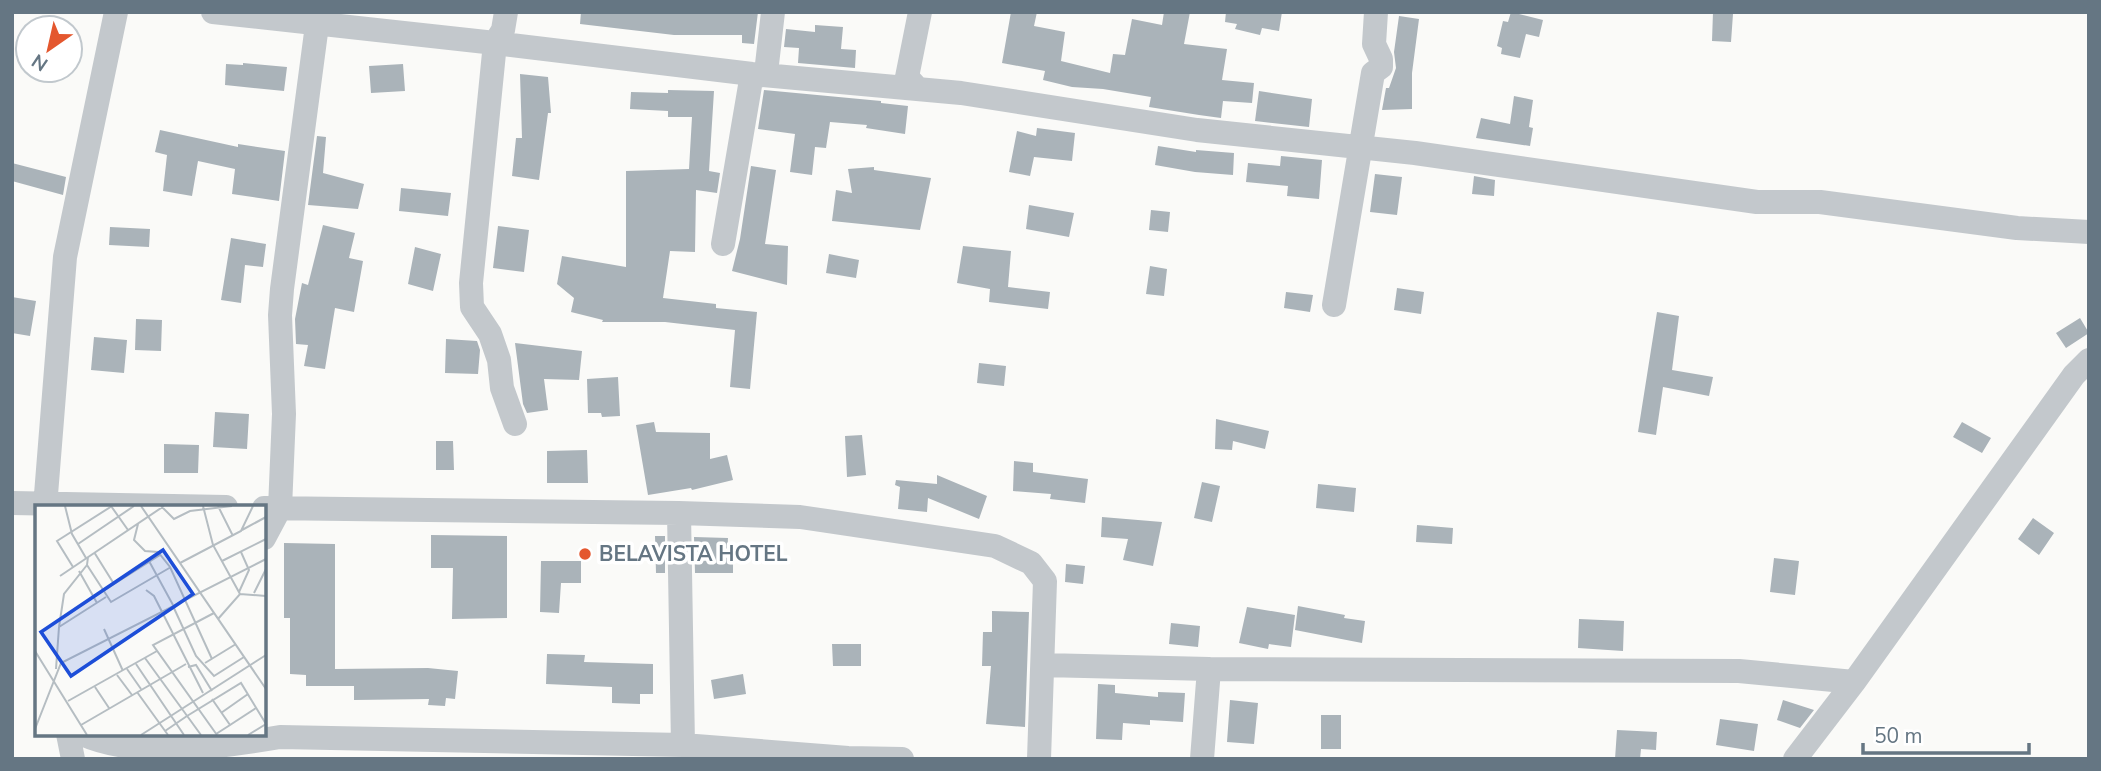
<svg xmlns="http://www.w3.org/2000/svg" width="2101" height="771" font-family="'Nunito Sans',sans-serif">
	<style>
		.building { fill: #aab3b9 }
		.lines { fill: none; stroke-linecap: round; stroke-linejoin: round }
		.street { stroke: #c3c8cc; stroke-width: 24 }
		.poi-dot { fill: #e4572e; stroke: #fff; stroke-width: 2.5 }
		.labels { text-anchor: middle; stroke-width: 7; stroke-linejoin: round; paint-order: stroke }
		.poi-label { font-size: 21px; font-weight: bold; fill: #657683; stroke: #fff; text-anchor: start }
		.inset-road { fill: none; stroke: #b5bdc2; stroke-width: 2 }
		.view { fill: #1d4ed8; fill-opacity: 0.15; stroke: #1d4ed8; stroke-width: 3.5 }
		.inset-edge { fill: none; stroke: #657683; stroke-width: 3.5 }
	</style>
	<rect width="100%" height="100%" fill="#fafaf8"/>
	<path class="building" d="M581,12H758L754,44L742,43V35H674L580,24Z
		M1011,12H1037L1034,26L1065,32L1061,61L1110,73L1113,54L1125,55L1132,19L1162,25L1164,12H1190L1184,44L1227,49L1222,80L1254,83L1252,103L1223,101L1221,118L1199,115L1149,107L1151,97L1103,89L1072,87L1043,80L1045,71L1002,63Z
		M1226,12H1282L1279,31L1262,28L1260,35L1235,29L1237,24L1225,22Z
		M1511,12L1543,20L1539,37L1526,34L1520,58L1501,54L1502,48L1497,46L1503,21L1508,22Z
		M1713,12L1733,14L1731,42L1712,41Z
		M1399,16L1419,19L1412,73V109L1382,110L1386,88H1389L1396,68L1394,52Z
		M815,25L843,27L841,49L856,50L855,68L798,63L799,48L784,47L786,29L815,32Z
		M243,63L287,67L284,91L225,85L226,64L243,65Z
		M403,64L405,91L371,93L369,66Z
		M520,74L548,77L551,113H548L539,180L512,176L516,138H522Z
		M668,90L714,91L709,171L720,173L717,193L696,190L695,252L670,251L663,298L716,304V308L757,312L750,389L730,387L735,330L665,322H602L603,320L571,312L574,298L557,284L562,256L626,267V171L689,169L692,117H668V111L630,109L631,92L668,93Z
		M764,90L881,101V103L908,106L905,134L866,128L867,125L830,122L826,148L815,147L812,175L790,172L795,134L758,129Z
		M1259,91L1312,99L1309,127L1255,121Z
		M1514,96L1533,100L1529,127L1533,128L1530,146L1476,138L1481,118L1510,124Z
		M1037,128L1075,133L1072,161L1034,157L1030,176L1009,172L1017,131L1036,136Z
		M160,130L238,147V144L285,151L279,201L232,194L235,169L198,161L192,196L163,191L167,155L155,152Z
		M317,136L326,137L323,173L364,184L358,209L308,205Z
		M1158,146L1196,152V150L1234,153L1233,175L1195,172L1155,165Z
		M1281,156L1322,160L1319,199L1287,196L1288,186L1246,182L1248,163L1280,166Z
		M12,163L66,177L63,195L12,181Z
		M751,166L776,170L765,244L788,246L787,285L732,271L740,239Z
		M874,167V170L931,178L920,230L832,221L836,190L852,193L848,169Z
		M1375,174L1402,177L1397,215L1370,212Z
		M1474,176L1495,180L1494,196L1472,194Z
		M401,188L451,193L448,216L399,211Z
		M1029,205L1074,213L1069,237L1026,229Z
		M1151,210L1170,212L1168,232L1149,230Z
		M323,225L355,233L349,258L363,261L354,312L335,308L325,369L304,366L308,345L296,344L295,319L302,283L308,285Z
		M498,226L529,230L524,272L493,268Z
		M110,227L150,229L149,247L109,245Z
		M231,238L266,244L263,267L245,265L241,303L221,300Z
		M963,246L1011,251L1008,287L1050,292L1048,309L989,302L990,289L957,283Z
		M415,247L441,254L433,291L408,284Z
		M829,254L859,260L856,278L826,273Z
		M1150,266L1167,269L1164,296L1146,294Z
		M1397,288L1424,292L1421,314L1394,310Z
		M1286,292L1313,295L1310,312L1284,308Z
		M12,297L36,301L30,336L12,333Z
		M1657,312L1679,316L1672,370L1713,377L1709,396L1663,387L1656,435L1638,432Z
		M2080,318L2089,333L2066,348L2056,333Z
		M136,319L162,320L161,351L135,350Z
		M94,337L127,340L124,373L91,370Z
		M446,339L477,341L480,350L478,374L445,373Z
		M515,343L582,351L579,380L544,379L548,410L527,413L523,404Z
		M979,363L1006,366L1004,386L977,383Z
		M618,377L620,416L602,417L601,413H588L587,379Z
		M215,412L249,414L247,449L213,447Z
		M1216,419L1269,431L1265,449L1233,441L1232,450L1215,449Z
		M654,422L656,432L710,433V459L727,455L733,480L692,490L691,488L648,495L636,425Z
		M1962,422L1991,438L1982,453L1953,437Z
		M862,435L866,475L847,477L845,436Z
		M436,441H453L454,470H436Z
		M164,444L199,445L198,473H164Z
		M587,450L588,483H547V451Z
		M1014,461L1033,463V472L1088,479L1085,503L1050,499L1051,494L1013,491Z
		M937,475L987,496L979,519L928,498L927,512L898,509L900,487L895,485L896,480L937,484Z
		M1202,482L1220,486L1212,522L1194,518Z
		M1318,484L1356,488L1354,512L1316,508Z
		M1102,517L1162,522L1153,566L1123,560L1128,539L1101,537Z
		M2033,518L2054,533L2039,555L2018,539Z
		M1417,525L1453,528L1452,544L1416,542Z
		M431,535L507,536V618L452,619L453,568H431Z
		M655,536H665V573H656Z
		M694,537L728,538L727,556H733V573H695Z
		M284,543L335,544V669L428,668L458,671L455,699L446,698L445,706L428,705L429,699L354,700V686H306V675L290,674V618H284Z
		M1774,558L1799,561L1795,595L1770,592Z
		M541,561H581V583H561L559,613L540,612Z
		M1066,564L1085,566L1083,584L1065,582Z
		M1298,606L1345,615L1344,618L1365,621L1362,643L1295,630Z
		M1247,607L1295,615L1291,647L1269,644L1268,649L1239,643Z
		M992,611L1029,612L1025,727L986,724L991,666H982L983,632H992Z
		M1579,619L1624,621L1623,651L1578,648Z
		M1171,623L1200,626L1198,647L1169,644Z
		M832,644H861V666H833Z
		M547,654L585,655L584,662L653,664V694H640V704L612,703V687L546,684Z
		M743,674L746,694L714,699L711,680Z
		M1098,684L1115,685V693L1158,697V692L1185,693L1183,722L1150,720V725L1123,723L1122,740L1096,739Z
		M1230,700L1258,703L1254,744L1227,742Z
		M1783,700L1814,710L1800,728L1777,720Z
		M1321,715H1341V749H1321Z
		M1720,719L1758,724L1754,751L1716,745Z
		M1617,730L1657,732L1656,750L1641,749L1640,759H1615Z"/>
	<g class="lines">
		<path class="street" d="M213,12L495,43L752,74L961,93L1197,130L1415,153L1757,202H1820L2017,228L2089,232
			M506,12L503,30L495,43L471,283L472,307L490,334L499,360L502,388L515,424
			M766,73L773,12
			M918,89L907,77L920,12
			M723,244L752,74
			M1334,305L1373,73L1381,67V59L1374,44L1376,12
			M12,503L226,507
			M45,507L65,257L116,12
			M264,508L679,513L800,517L995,546L1031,563L1045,581L1039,759
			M679,513L683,745
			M264,538L280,508L284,414L280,315L282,289L317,25
			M1043,665L1209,669L1739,671L1854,682L2074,375L2089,360
			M68,734L73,759
			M82,734C138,759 221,747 280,737L683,745L848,758L902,759
			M1202,759L1209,669
			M1795,759L1854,682"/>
	</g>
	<circle class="poi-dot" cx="585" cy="554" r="7"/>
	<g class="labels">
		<g class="poi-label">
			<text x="599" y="561">BELAVISTA HOTEL</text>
		</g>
	</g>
	<g transform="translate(35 505)">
		<rect width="231" height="231" fill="#fafaf8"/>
		<path class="inset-road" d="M30,1L37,29L51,53M76,1L93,25M106,1L231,184M126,1L139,14L155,6L197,1M168,1L178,40L205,89M183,1L198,31M103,19L99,35L110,46L123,47L135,62L177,154M207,25L231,12M43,39L99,1M59,47L79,79M53,52L52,60L76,97L136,62M114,56L138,100M187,56L231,34M145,58L206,26L218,1M38,62L22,36L77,1M44,66L62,98M25,71L129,1M111,85L119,91L168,188M68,86L125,50M204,87L214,65L206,47M219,88L231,64M138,101L161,151L179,171L209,152M179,108L118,140L182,230M183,114L205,89L231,91M24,122L29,89L52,60M69,124L88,166M0,146L52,230M110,153L166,230M170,158L201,139M101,159L149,230M153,162L161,160L177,186M21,164L24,122L71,92M92,164L106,184M82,170L97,190M60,182L74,203M102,187L133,230M177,194L195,220L181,229M33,196L122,146M186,208L213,189M152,211L206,178L231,219L213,230M46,220L151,159M195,220L221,203M0,224L26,158L231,54M130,226L152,211M106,230L231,150"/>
		<path class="view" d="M128,45L158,89L36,171L6,127Z"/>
		<rect width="231" height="231" class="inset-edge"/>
	</g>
	<rect width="2101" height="771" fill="none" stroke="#657683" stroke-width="28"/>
	<g transform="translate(49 49) rotate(214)"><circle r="33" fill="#ffffff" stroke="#c1c8cd" stroke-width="2"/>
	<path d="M0-5L12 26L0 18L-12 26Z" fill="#e4572e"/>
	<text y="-10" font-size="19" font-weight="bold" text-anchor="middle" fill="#657683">N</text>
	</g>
	<path d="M1863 743v10h166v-10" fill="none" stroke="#657683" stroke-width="3.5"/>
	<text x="1874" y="743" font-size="21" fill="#657683" stroke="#ffffff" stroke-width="5" paint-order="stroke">50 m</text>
</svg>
